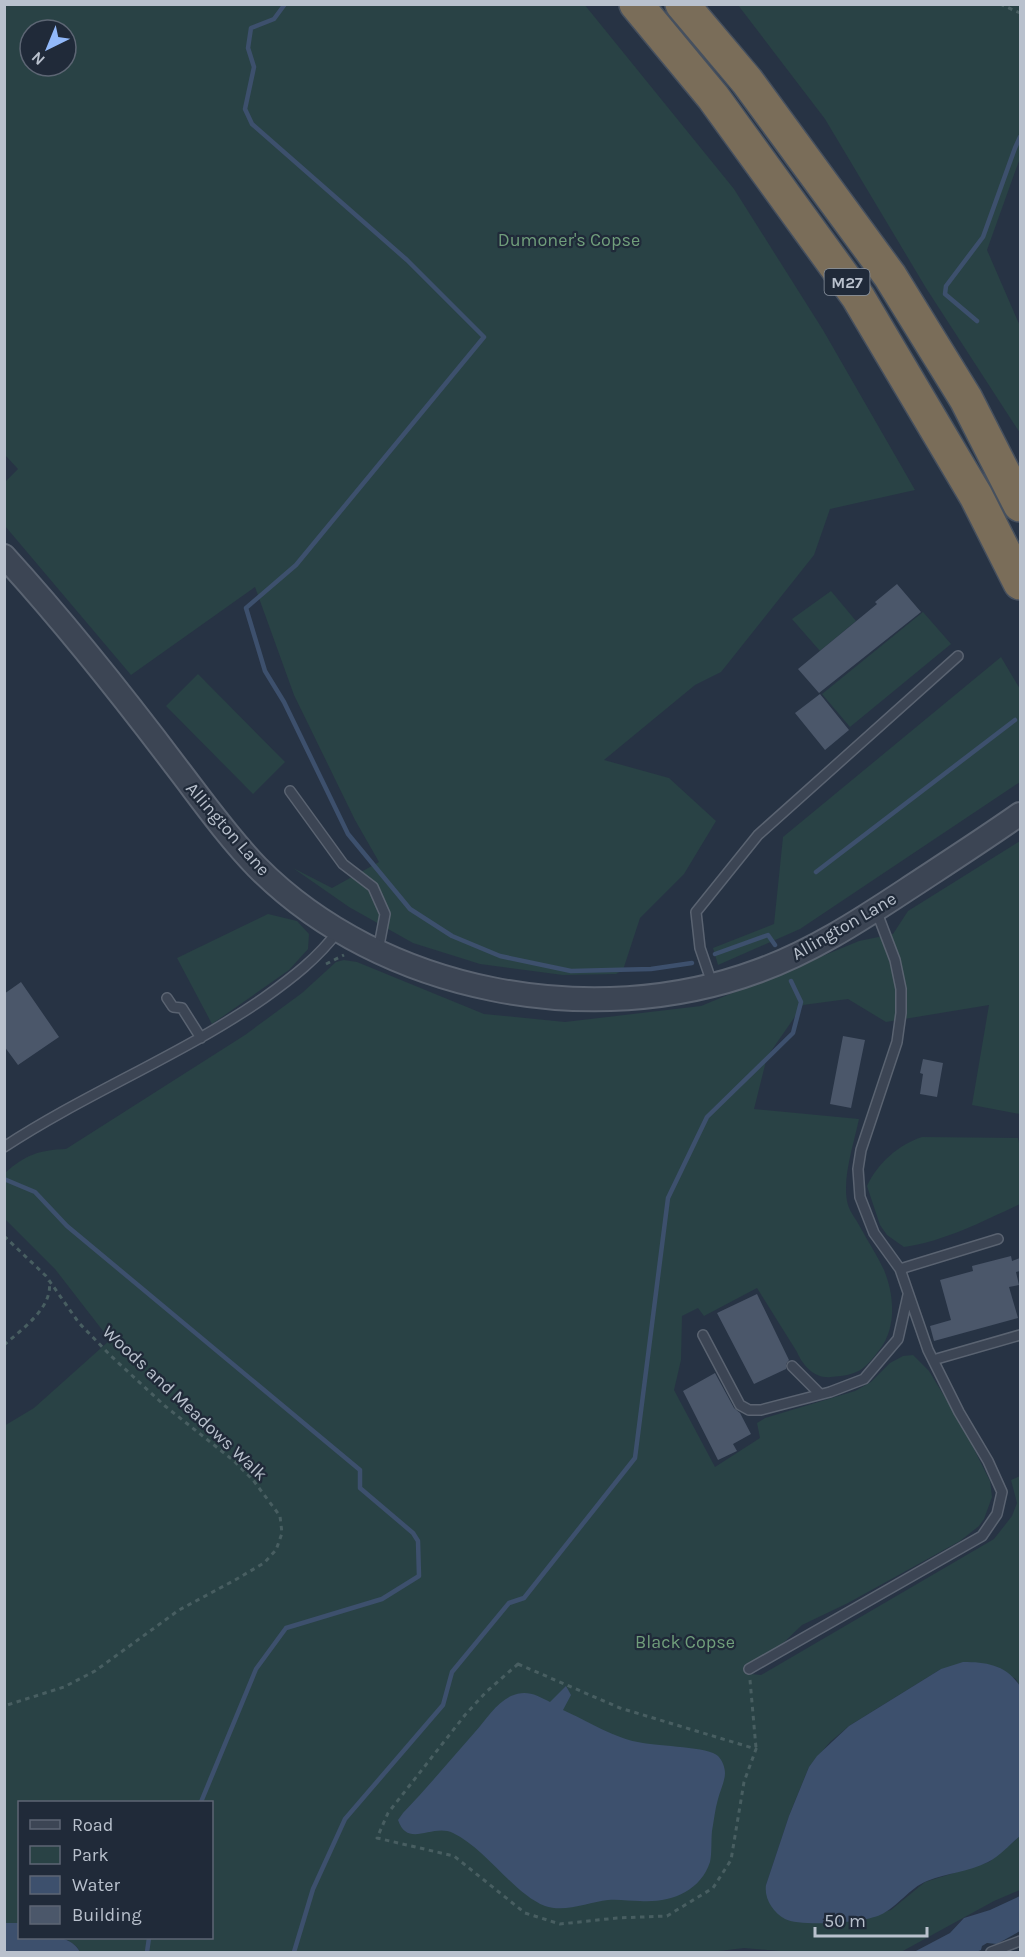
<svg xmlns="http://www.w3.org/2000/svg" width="1025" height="1957" font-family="Karla,sans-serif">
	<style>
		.green { fill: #294245; fill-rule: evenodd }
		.water { fill: #3d506d }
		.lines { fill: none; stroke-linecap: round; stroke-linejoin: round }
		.stream { stroke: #3d506d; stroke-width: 4.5 }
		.building { fill: #4b576a }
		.service-casing { stroke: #5a6371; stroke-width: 12 }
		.tertiary-casing { stroke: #5a6371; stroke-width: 26 }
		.motorway-casing { stroke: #46505e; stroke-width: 36 }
		.path { stroke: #485e61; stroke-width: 3; stroke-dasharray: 4.5 4.5; stroke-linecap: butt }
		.service { stroke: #3c4554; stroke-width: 9 }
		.tertiary { stroke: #3c4554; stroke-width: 22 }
		.motorway { stroke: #7a6d59; stroke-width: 33 }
		.labels { text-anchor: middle; stroke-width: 4.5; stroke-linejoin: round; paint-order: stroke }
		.shield { fill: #202a39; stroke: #8b94a1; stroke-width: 1.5 }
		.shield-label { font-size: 16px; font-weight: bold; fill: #b9c1cd }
		.park-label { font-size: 18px; fill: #709e7b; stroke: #202a39 }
		.street-label { font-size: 18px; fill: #b9c1cd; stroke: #202a39 }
	</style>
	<rect width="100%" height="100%" fill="#273344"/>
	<path class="green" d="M584,4L734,189L823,330L915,490L830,509L814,555L721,672L695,685L604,760L669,778L716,821L684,874L640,918L623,970L616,974L563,975L480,964L413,943L349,907L293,868L332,888L379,862L355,820L294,695L255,587L131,675L5,526V482L18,469L5,455V5ZM30,30H66V66H30Z
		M738,5H1020V158L987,250L1020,326V433L926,288L825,119Z
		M831,591L856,621L820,651L792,619Z
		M923,612L951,644L850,727L822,694Z
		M1001,657L1020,689V782L800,929L718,965L713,948L774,924L783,837Z
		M198,674L285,762L253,794L166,706Z
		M1020,841V1114L972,1105L989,1005L886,1022L848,999L803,1005L767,1057L754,1109L859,1119C854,1143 841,1181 848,1205C850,1212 856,1219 859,1225C867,1240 877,1255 884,1270C894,1294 897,1327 880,1349C864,1370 859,1375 831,1377C815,1379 803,1366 797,1352L757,1288L704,1316L698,1308L682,1316L681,1360L674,1390L715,1467L760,1438L757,1423L765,1418L855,1391L871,1382L890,1363L903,1356L913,1355L929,1371L963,1427L990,1481L992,1497L984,1519L979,1526L960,1541L848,1603L802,1625L751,1674L761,1675L994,1539L1012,1516L1017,1503L1011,1480L1020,1476V1686L1015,1678L941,1669L849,1726L830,1742L809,1767L789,1816L766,1885L787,1920L839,1923L891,1910L925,1882L989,1862L1020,1836V1890L994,1901L901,1952H791L744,1948L711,1952H80L77,1947L65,1938H212V1802H20L19,1923H5L4,1426L34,1408L110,1340L55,1269L5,1219V1173C25,1155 39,1150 66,1149L245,1035L302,993L336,962L344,960L357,962L484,1014L565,1022L701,1006L859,941L893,934L908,911Z
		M268,914L297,921L309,934L308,949L289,970L212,1024L177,958Z
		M922,1137L1018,1138L1020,1148V1204C983,1221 945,1241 904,1247L887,1235L880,1225L867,1186C878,1163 898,1145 922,1137Z"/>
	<path class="water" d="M963,1662C987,1662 1006,1665 1020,1686V1836C1010,1844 1000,1856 988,1862C969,1872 947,1873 927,1881C909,1888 898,1907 880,1915C863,1923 800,1927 785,1919C773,1912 764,1899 766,1885L789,1816L809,1767L817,1756L849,1726L941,1669Z
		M566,1686L571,1695L563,1710C588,1721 615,1739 643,1743C658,1746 710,1747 718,1756C722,1760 725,1767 725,1773C725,1781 720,1791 718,1799C715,1809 714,1820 712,1831C711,1840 712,1854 710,1862C700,1892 670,1903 640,1901C630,1901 619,1899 608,1900C589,1902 565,1913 545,1906C514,1894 485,1848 453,1833C432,1823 408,1849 398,1820L403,1813C428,1787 451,1759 475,1732C486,1720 496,1703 511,1696C526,1689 537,1695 550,1702Z
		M1020,1896V1931L997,1944L987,1943L982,1946L981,1950L976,1952H914L950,1933L964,1918L990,1910Z
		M4,1923H19L20,1938C40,1938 69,1931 80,1952H5Z"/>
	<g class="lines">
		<path class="stream" d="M285,4L274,19L251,28L248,48L254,67L245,109L252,124L407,260L484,337L296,565L246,608L265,671L284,702L348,834L410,909L452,936L500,956L571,971L651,969L692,963
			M977,321L945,294L946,286L983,237L1015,148L1020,137
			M816,872L1015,720
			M715,954L768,935L775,945
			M4,1179L35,1192L67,1226L360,1470V1488L413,1533L418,1541L419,1576L382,1599L286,1628L256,1669L201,1802
			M147,1952L149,1938
			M294,1952L313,1889L345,1819L443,1705L452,1672L509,1603L524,1598L635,1458L668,1198L707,1117L793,1033L801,1002L791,981"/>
	</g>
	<path class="building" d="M897,584L921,612L819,693L798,669L877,604L875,602Z
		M820,694L849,730L825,750L795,713Z
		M21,982L59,1037L18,1065L4,1046V994Z
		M843,1036L865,1040L851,1108L830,1104Z
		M923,1059L943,1063L937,1097L920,1094L923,1074L920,1073Z
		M1011,1256L1012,1261L1020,1258V1271L1016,1272L1019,1285L1009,1287L1018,1318L934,1341L930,1326L951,1320L940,1280L973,1271L972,1266Z
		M757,1294L789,1360L786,1364V1369L754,1384L717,1313Z
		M715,1373L734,1408L740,1413L751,1434L733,1444L737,1451L718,1460L683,1391Z"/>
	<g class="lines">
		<g class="service-casing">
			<path id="service" d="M290,791L343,864L373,887L385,914L378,951
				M712,983L700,948L696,912L758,835L958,656
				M167,998L173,1007L182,1008L201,1038
				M4,1147C88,1092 182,1055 264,998C292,978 318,958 338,931
				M900,1269L998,1239
				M703,1335L740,1405L749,1410H761L830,1392L864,1379L898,1339L908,1295
				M933,1360L1020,1335
				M792,1366L820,1394
				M749,1669L982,1536L997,1514L1002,1492L988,1461L959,1412L928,1350L900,1269L874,1233L860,1197L858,1169L861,1150L897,1042L901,1013V989L895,960L876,910
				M991,1952L1020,1941"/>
		</g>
		<g class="tertiary-casing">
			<path id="tertiary" d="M4,556C66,624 123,696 178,769C204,803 228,837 257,867C382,993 593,1032 758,971C811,952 859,921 906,890C944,865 983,840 1020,814"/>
		</g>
		<g class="motorway-casing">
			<path id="motorway" d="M636,4L713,97L858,297L976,496L1020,583
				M682,4L747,81L890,276L966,399L1020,505"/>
		</g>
		<path class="path" d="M1000,4L1020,13
			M326,964L344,955
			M4,1236L46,1276L79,1323L111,1356L165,1406L234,1461L253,1480L280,1516L282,1533L276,1550L264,1563L235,1580L179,1610L95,1671L64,1687L4,1706
			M4,1345C22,1329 54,1307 49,1281
			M518,1664L620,1708L756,1749L744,1782L731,1860L713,1888L667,1916L617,1918L560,1924L525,1913L454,1856L377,1838L388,1813L465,1715L486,1692Z
			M750,1680L756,1748"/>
		<use href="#service" class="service"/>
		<use href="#tertiary" class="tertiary"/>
		<use href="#motorway" class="motorway"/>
	</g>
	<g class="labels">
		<rect class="shield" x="824.5" y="269" width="45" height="26" rx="4.5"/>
		<g class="shield-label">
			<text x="847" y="288">M27</text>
		</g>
		<g class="park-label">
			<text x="569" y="246">Dumoner's Copse</text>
			<text x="685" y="1648">Black Copse</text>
		</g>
		<g class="street-label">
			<text transform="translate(228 829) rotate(49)" y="6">Allington Lane</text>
			<text transform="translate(844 926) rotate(-30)" y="6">Allington Lane</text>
			<text transform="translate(185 1403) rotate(43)" y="6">Woods and Meadows Walk</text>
		</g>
	</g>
	<rect width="1025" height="1957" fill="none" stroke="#b9c1cd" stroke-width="12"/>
	<rect x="18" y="1801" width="195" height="138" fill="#202a39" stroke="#5d6674" stroke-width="1.5"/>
	<rect x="30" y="1820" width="30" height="9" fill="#3c4554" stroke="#5d6674" stroke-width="1.5"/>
	<text x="72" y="1831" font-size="18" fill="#b9c1cd">Road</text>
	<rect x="30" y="1846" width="30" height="18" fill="#294245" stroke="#5d6674" stroke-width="1.5"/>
	<text x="72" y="1861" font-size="18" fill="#b9c1cd">Park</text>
	<rect x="30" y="1876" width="30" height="18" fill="#3d506d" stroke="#5d6674" stroke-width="1.5"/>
	<text x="72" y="1891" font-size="18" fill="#b9c1cd">Water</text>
	<rect x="30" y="1906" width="30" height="18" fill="#4b576a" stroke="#5d6674" stroke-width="1.5"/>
	<text x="72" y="1921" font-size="18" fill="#b9c1cd">Building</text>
	<g transform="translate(48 48) rotate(223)"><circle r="28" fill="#202a39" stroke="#5d6674" stroke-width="1.5"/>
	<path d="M0-4.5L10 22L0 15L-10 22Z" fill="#92b9fa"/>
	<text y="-9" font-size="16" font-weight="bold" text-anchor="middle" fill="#b9c1cd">N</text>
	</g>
	<path d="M815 1927v9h112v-9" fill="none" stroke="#b9c1cd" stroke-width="3"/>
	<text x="824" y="1927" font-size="18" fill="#b9c1cd" stroke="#202a39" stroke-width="4.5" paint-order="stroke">50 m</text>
</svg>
